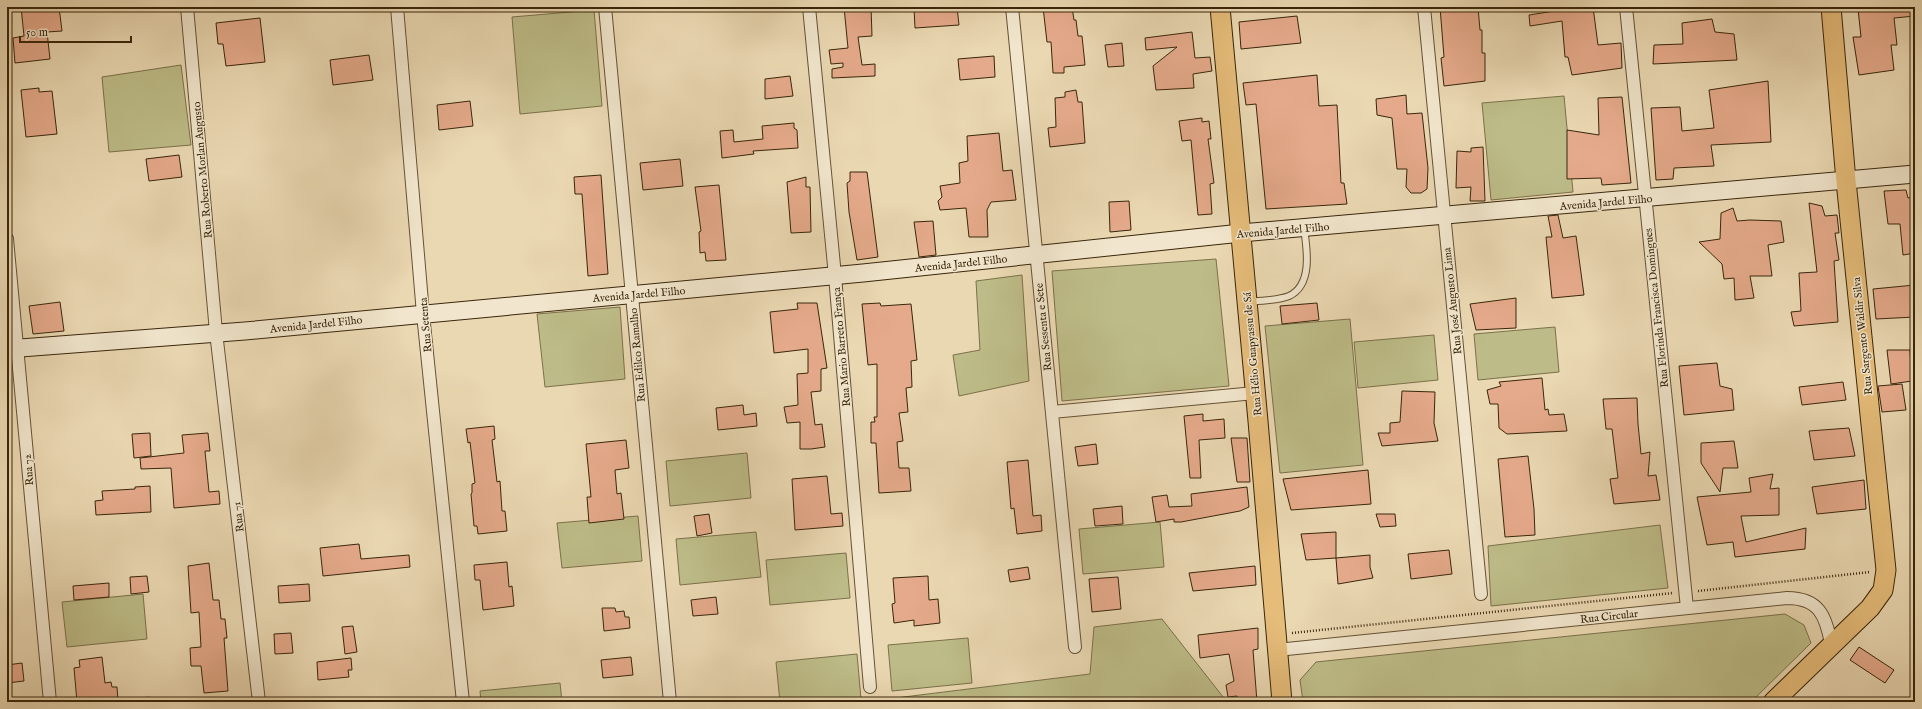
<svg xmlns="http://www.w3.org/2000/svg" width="1922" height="709" font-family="'IM FELL English',serif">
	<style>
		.green { fill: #bdbc88; stroke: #7b714a }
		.building { fill: #e5aa8b; stroke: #39260b }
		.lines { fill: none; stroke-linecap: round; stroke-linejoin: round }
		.lane-casing { stroke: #655235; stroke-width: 8 }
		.street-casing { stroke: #655235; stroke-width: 14 }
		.secondary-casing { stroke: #39260b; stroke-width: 19 }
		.primary-casing { stroke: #39260b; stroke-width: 21 }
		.path { stroke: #39260b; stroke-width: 2.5; stroke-dasharray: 1 2; stroke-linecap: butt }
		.lane { stroke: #f1e6cd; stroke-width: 6 }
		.street { stroke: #f1e6cd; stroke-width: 12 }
		.secondary { stroke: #f1e6cd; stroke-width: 17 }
		.primary { stroke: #e5bc79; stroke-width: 19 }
		.labels { text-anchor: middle; stroke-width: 3; stroke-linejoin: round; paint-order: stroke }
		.street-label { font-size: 11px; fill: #39260b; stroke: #f1e6cd }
	</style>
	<rect width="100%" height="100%" fill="#ead8b2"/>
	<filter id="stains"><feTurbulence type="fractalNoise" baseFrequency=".005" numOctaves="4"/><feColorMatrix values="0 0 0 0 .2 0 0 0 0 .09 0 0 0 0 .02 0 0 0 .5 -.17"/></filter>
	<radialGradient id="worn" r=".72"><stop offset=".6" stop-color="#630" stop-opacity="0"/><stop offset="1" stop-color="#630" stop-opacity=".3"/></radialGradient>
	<path class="green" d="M594,10L602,106L520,114L512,17Z
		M181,65L191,145L109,152L102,77Z
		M1564,96L1573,192L1491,200L1482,103Z
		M1216,259L1229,386L1062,401L1052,271Z
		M1022,275L1029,381L959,396L953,355L980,350L976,281Z
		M620,307L625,379L545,387L537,314Z
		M1350,319L1363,465L1280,473L1265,326Z
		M1555,327L1559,372L1478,380L1474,334Z
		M1434,335L1438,380L1358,388L1354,342Z
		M747,453L751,498L670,506L666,461Z
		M638,516L642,561L562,568L557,523Z
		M1160,522L1164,567L1083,574L1079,529Z
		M1660,525L1668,588L1491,606L1488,546Z
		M756,532L761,577L680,585L676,539Z
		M846,553L850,598L770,605L766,560Z
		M143,594L147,639L67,647L62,602Z
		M1785,614L1804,625L1811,643L1751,702H1303L1300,680L1316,662Z
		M1162,619L1227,702H863L1090,674L1094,627Z
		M968,638L972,683L892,691L888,645Z
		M857,654L861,699L833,702H780L776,662Z
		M560,683L562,702H481L480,691Z
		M150,697V702H99Z"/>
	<path class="building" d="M21,7H59L62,31L47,32L50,59L15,63L13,38L24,36Z
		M844,7H871L872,36L858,37L862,65L875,64V76L832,78V69L843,67V63L831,64L829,50L848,48Z
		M957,7L959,25L915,28L914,8Z
		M1043,7H1072L1074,20H1076L1078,36H1082L1085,65L1064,67V73H1053L1051,42H1047Z
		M1440,7H1478L1480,30H1482V53H1485V81L1444,86L1441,58L1444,57Z
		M1580,7H1593L1598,45L1621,43L1622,68L1572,75L1568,57H1565L1562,21L1530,26L1529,15Z
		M1886,7H1915V16L1894,18L1897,45H1891L1894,70L1859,75L1853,37H1861L1858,9Z
		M1297,16L1301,43L1241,49L1239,22Z
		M260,18L265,62L226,66L223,44H218L216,23Z
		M1712,19L1715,32L1734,34L1737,60L1653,64L1654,45L1683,44L1682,23Z
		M1192,32L1195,58L1210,57L1212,71L1193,74L1194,88L1156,90L1153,66L1177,47L1146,50L1145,38Z
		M1122,43L1124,66L1108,67L1105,45Z
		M369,55L373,80L333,85L330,60Z
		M994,56L995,77L960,80L958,59Z
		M1317,75L1319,106L1337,105L1341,183H1344L1347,204L1266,209L1256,104L1246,105L1243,83Z
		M790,76L793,96L765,99V79Z
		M1768,81L1771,142L1711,145L1714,166L1674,168L1673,179L1656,180L1651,108L1680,107L1682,131L1714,128L1709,90Z
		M39,88V92L52,91L57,134L26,137L21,90Z
		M1076,90L1078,102H1082L1085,143L1050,147L1048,128L1056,127L1055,98L1065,97V92Z
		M1406,95L1407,114L1422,113L1428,168L1427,189L1421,193H1411L1406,187L1407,169H1397L1392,118L1377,115L1376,99Z
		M1622,97L1631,183L1602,185L1601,178L1567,179V130L1599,135L1598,98Z
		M470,101L473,126L439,130L437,105Z
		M1202,118V122L1209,121L1211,139H1208L1214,183L1210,184L1212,214L1198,215L1191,140L1182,141L1179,121Z
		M794,123V128L797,130L798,148L753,151L754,154L722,158L720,131L733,130L734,142L763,139L762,126Z
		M999,133L1003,171L1012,170L1016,200L991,202L987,210L988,237H969L966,208L940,210L938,201L942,197L940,186L960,183L959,163L968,161L967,136Z
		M1483,147L1485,201H1470L1471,187L1456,188L1457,151L1471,152V148Z
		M179,155L182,177L149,181L146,159Z
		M680,159L683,186L643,190L640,163Z
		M850,172H867L878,257L857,260L849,212L847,183L850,181Z
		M601,175L608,274L588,276L582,194H575L574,177Z
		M806,177V187H810L811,232L791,233L787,182Z
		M719,185L726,260L706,261L705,252L700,253L699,232L701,231L695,187Z
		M1906,190L1908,198L1915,197V253L1903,255L1900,224H1888L1884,191Z
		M1129,201L1131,230L1110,232L1109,202Z
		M1809,203L1822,206L1825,216L1837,215L1839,233H1835L1839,260L1834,261L1838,322L1794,326L1791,312L1801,311L1799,273L1817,272Z
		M1733,208L1737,221L1750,220L1781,221L1784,242L1768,245L1772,276H1750L1754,298L1735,300L1734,278L1724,279L1722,264L1699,242L1720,239L1721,213Z
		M1558,215L1563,238L1576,236L1584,295L1552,298L1546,237H1552L1548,216Z
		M933,221L936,255L919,257L914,222Z
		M1915,285V317L1876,319L1873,289Z
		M1516,298V328L1476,330L1470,304Z
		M60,302L64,331L33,334L29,306Z
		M797,303H817L827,368L821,369V391L811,392L815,425L822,424L825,447L811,449H800V422L787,423L784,407L798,405L797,374L808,373V349L774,353L770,312L798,309Z
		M880,303L881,306L911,304L917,360L911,361L912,387L906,388L908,412L899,413L903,441L897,442L899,468H909L911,491L879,493L876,443H871V422H875L874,417H877V364L868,365L862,304Z
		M1317,303L1319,320L1282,324L1280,306Z
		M1887,350H1910L1912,381L1891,384Z
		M1717,363L1720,386L1732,389L1734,410L1684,415L1679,366Z
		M1542,378L1545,410L1548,409L1549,415L1564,414L1567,431L1507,434L1499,428L1498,404H1490L1487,390L1501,386L1499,382Z
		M1843,382L1846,400L1802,405L1799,387Z
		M1902,384L1906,410L1882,412L1878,386Z
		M1402,391L1435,392L1434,423L1438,441L1382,446L1378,433H1390V423L1400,422Z
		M1637,398L1638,424L1641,454L1650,452L1648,476L1656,475L1660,500L1614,504L1610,479L1618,478L1612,429H1606L1603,399Z
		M743,405L744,415L756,413L757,426L718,430L716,408Z
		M1203,414V421L1224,419L1225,438L1199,440L1201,478H1190L1184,416Z
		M494,426L495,439L492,440L497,482L500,481L502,511H505L507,531L478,534L477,526H474L471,494L472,493V484L475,483L470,442L468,443L466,429Z
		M1849,428L1855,456L1814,460L1809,431Z
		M150,433L151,456L134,458L132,434Z
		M208,433L210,451H205L209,492L219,491L220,504L174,508L171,468L141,469L140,458L184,453L182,435Z
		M1231,438H1247L1250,482H1237Z
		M626,440L629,468L615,470L617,494L621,493L624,519L589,523L587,497H591L586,444Z
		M1734,441L1738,468H1723L1720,492L1701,463V443Z
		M1096,444L1098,464L1078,466L1075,447Z
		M1528,456L1534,509L1535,535L1505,537L1498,459Z
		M1028,460L1033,516L1041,515L1042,531L1017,534L1014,508L1011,509L1007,462Z
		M1368,470L1371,504L1291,510L1283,479Z
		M1773,474L1770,489L1779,488V515L1741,516L1746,542L1806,528L1805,549L1735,557L1733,542L1707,545L1697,497L1751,492L1749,478Z
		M827,476L831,514L842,513L843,526L795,530L792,479Z
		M1864,480L1866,509L1817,514L1812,487Z
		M150,486L151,512L96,515L95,501L103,500L102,491L135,489V487Z
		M1247,487L1249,507L1240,511L1181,522H1174V519L1156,522L1152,497L1167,495L1169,507L1192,506L1191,494Z
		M1122,506L1123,524L1095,526L1093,509Z
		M709,514L712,533L697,536L694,516Z
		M1376,514H1395L1396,526L1380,527Z
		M1336,532V558L1306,560L1301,534Z
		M359,544L361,559L409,555L410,567L323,576L320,548Z
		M1449,550L1452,574L1411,579L1408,554Z
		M1370,555V567L1373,578L1338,584L1336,558Z
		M507,562L509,587L512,586L514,606L483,610L480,580H475L474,565Z
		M209,563L213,600H219L221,619H225L227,638H224L228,691L204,693L201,666H191L190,648L201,647L199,612L191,613L188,566Z
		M1255,566L1256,585L1193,591L1189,573Z
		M1028,567L1030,579L1010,582L1008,570Z
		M147,576L149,592L131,594L130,577Z
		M928,576L929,600L938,599L940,623L914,626V620L894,623L892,604L895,603L893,578Z
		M1118,577L1121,609L1092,612L1089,579Z
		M109,583V597L74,600L73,586Z
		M309,584L310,601L279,603L278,586Z
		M716,597L718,614L693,616L691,600Z
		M602,608H615L616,612L624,611L625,617H629L630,628L604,631Z
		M353,626L357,652L345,654L342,627Z
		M1258,628V649L1253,650L1257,702H1238L1237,696L1228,697L1226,685L1234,681L1229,654L1200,658L1198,635Z
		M291,633L293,653L275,654L274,634Z
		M1859,647L1894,670L1885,683L1850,660Z
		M102,657L105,683L111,682L112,687H117L118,701L77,702L74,668L80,667L79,660Z
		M631,657L633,675L603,678L601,660Z
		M351,658L352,670H348L349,677L318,680L317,662Z
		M22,663L24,681L7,683V665Z"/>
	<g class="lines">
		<g class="lane-casing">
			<path id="lane" d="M1249,302C1261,300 1277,301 1289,296C1313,285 1307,249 1304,228"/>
		</g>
		<g class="street-casing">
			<path id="street" d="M187,7L216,332L259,702
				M397,7L423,314L463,702
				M605,7L670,702
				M809,7L835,276L870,687
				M1012,7L1075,647
				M1424,7L1481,594
				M1626,7L1687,608
				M7,239L50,702
				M1052,412L1255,393
				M1277,650L1787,598C1819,598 1826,616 1831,644"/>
		</g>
		<g class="secondary-casing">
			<path id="secondary" d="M7,349L245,331L863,273L1241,233L1915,174"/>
		</g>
		<g class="primary-casing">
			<path id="primary" d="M1220,7L1258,421L1282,702
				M1773,702L1870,608L1883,590L1886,570L1846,181L1831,7"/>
		</g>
		<path class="path" d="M1698,591L1870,572
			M1292,633L1673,593"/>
		<use href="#lane" class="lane"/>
		<use href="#street" class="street"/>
		<use href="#secondary" class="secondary"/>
		<use href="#primary" class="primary"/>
	</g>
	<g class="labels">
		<g class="street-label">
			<text transform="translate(202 170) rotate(-95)" y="4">Rua Roberto Morlan Augusto</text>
			<text transform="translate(1606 202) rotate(-5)" y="4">Avenida Jardel Filho</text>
			<text transform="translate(1283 230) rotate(-5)" y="4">Avenida Jardel Filho</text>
			<text transform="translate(961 263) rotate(-6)" y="4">Avenida Jardel Filho</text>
			<text transform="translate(639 294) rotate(-5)" y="4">Avenida Jardel Filho</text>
			<text transform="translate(1452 301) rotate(-96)" y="4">Rua José Augusto Lima</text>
			<text transform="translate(1656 308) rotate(-96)" y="4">Rua Florinda Francisca Domingues</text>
			<text transform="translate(316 324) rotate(-6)" y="4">Avenida Jardel Filho</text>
			<text transform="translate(425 325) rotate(-95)" y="4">Rua Setenta</text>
			<text transform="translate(1043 327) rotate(-96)" y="4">Rua Sessenta e Sete</text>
			<text transform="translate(1862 336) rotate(-96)" y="4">Rua Sargento Waldir Silva</text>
			<text transform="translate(841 347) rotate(-95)" y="4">Rua Mario Barreto França</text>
			<text transform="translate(1252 354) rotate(-95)" y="4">Rua Hélio Guapyassu de Sá</text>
			<text transform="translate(637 355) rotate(-95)" y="4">Rua Edilco Ramalho</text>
			<text transform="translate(28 470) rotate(-95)" y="4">Rua 72</text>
			<text transform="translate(238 517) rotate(-97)" y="4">Rua 71</text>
			<text transform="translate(1609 616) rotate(-6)" y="4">Rua Circular</text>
		</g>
	</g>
	<rect width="1922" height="709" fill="none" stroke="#ead8b2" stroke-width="24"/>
	<rect x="8" y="8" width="1906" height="693" fill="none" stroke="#39260b" stroke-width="2"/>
	<rect x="12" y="12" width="1898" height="685" fill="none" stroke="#39260b"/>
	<path d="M20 36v6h111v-6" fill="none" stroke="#39260b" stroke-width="2"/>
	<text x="26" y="36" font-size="12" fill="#39260b" stroke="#f1e6cd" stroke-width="3" paint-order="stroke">50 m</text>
	<rect width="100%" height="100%" filter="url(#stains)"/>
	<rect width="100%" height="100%" fill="url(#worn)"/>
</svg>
